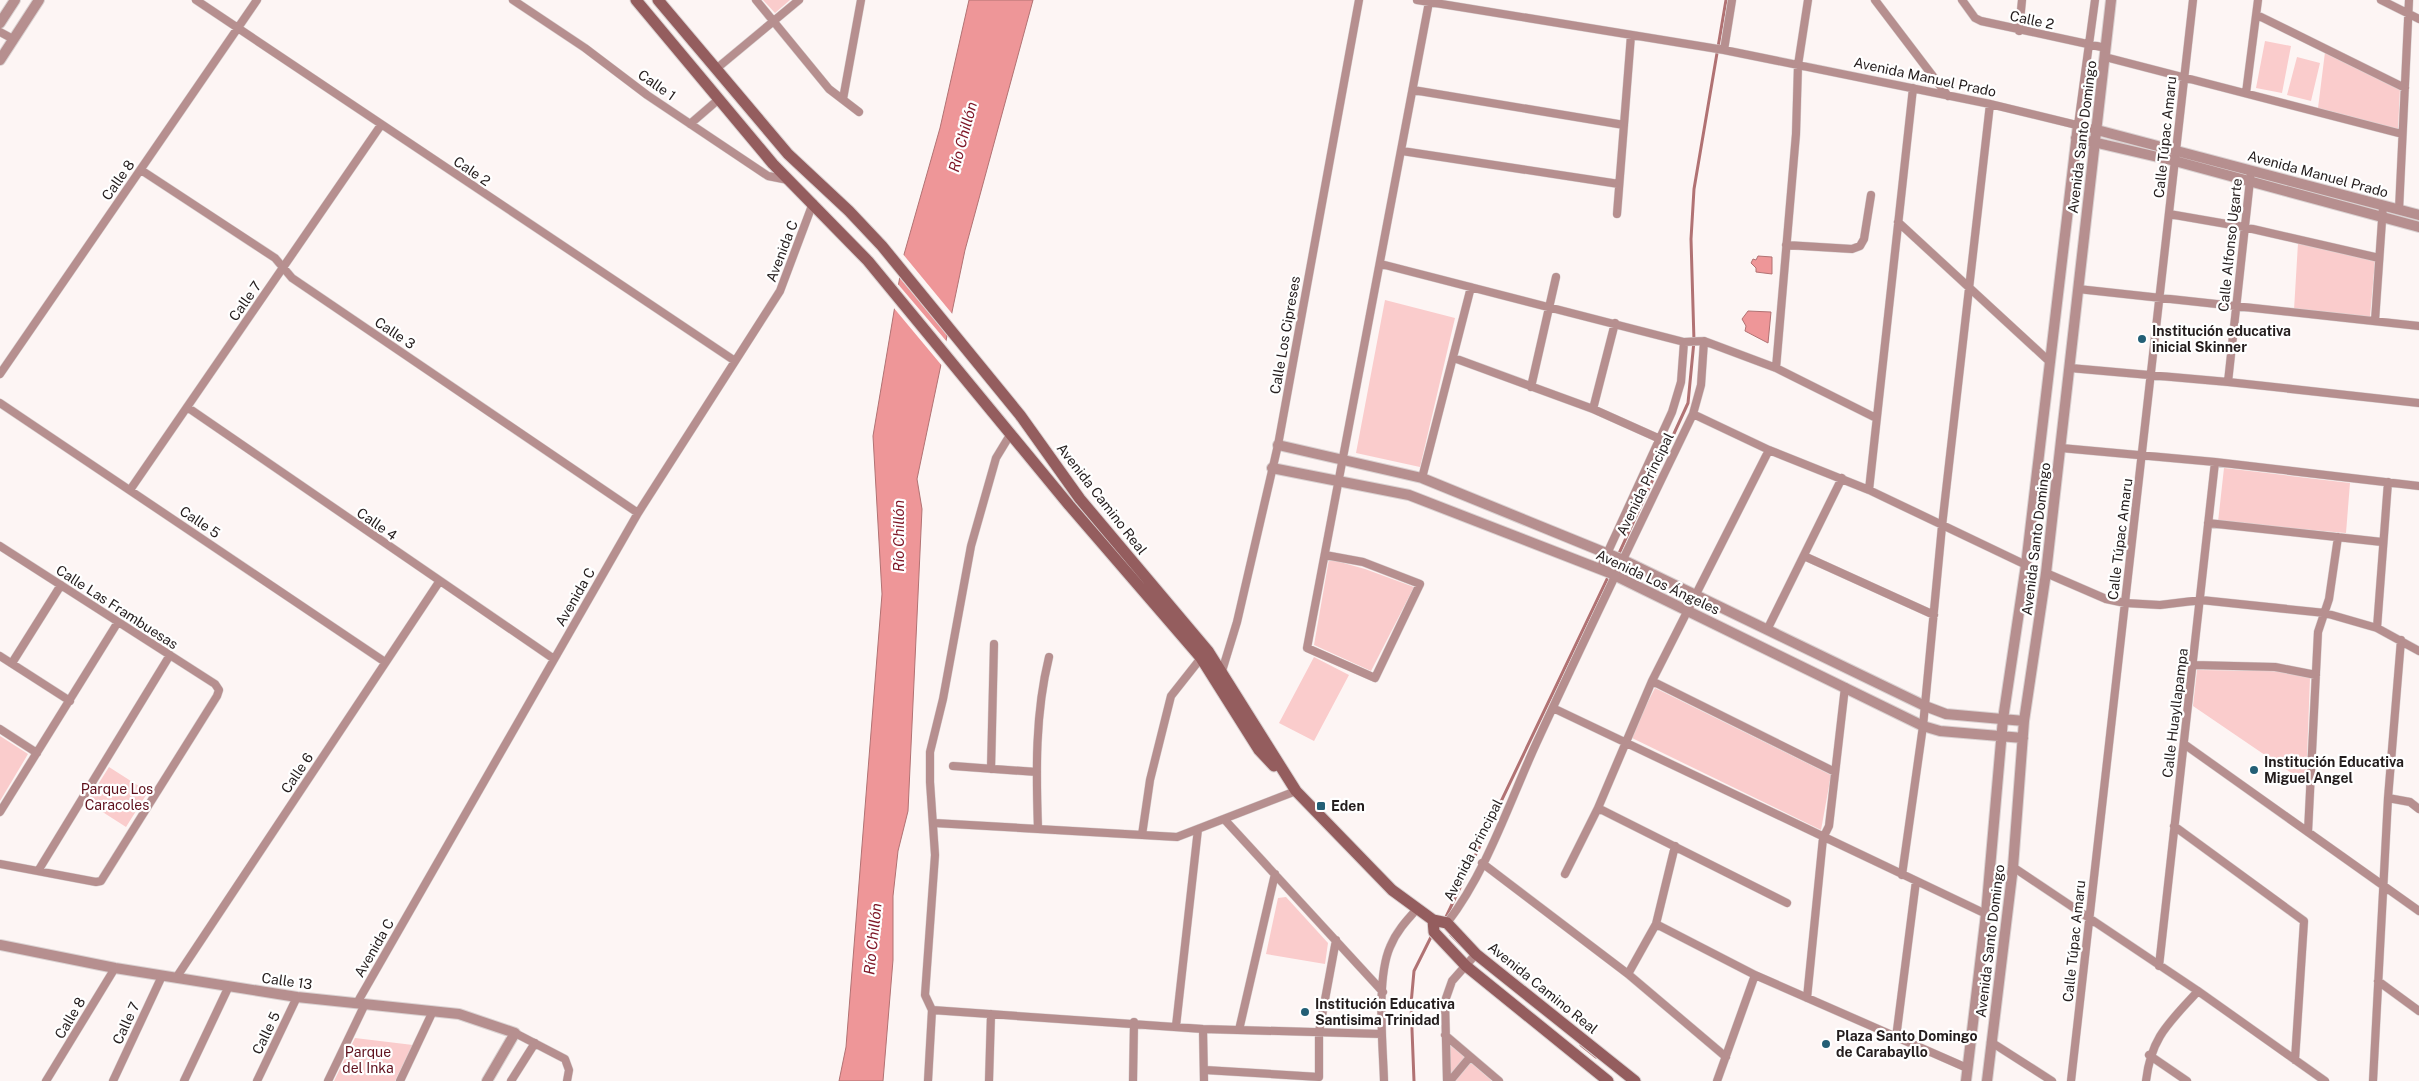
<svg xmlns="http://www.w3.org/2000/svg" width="2419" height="1081" font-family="'Public Sans',sans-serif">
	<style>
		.green { fill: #facccc }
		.water { fill: #ee9698; stroke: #b17273 }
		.pier { fill: #fdf5f4 }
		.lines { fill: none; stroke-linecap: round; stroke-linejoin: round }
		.stream { stroke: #b17273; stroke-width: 3 }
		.minor-casing { stroke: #dad2d2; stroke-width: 9 }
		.tertiary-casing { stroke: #dad2d2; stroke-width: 12 }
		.secondary-casing { stroke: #dad2d2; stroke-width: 13 }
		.minor { stroke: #b68f8f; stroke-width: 8 }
		.tertiary { stroke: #b68f8f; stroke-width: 10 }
		.secondary { stroke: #945d5e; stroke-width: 11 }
		.poi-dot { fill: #235f76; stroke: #fff; stroke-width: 2 }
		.labels { text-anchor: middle; stroke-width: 4.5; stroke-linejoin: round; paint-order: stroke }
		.street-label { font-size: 14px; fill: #241d1d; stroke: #fff }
		.poi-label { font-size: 14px; font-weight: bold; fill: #241d1d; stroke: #fff; text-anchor: start }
		.park-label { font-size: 14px; fill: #5f111d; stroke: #fff }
		.water-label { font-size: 15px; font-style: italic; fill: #7e1727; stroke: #fff }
	</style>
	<rect width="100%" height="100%" fill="#fdf5f4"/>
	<path class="green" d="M763,0H790L775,13Z
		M2265,41L2291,46L2282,93L2256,88Z
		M2325,52L2400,88L2398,129L2318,108Z
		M2297,57L2320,63L2311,101L2287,95Z
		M2298,243L2375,261L2370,317L2294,310Z
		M1385,300L1455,318L1420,467L1356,453Z
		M2224,468L2350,483L2346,533L2218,522Z
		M1329,559L1365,569L1414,587L1371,671L1314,645Z
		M1314,657L1349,675L1314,741L1279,723Z
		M2197,670L2275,671L2310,678L2306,783L2193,706Z
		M1655,688L1831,775L1821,830L1630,737Z
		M0,736L28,754L0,801Z
		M109,767L148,792L126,827L87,802Z
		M1286,897L1328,943L1325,964L1266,954L1278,898Z
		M355,1038L413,1045L395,1081H334Z
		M1448,1043L1491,1080L1492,1081H1451Z"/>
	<path class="water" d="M969,0H1033L965,250L917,479L922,509L908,811L898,851L893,896V960L883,1081H839L846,1047L882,594L873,436L903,258L940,128Z
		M1758,256L1772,257V274L1756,272V268L1751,263L1753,259L1756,260Z
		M1748,311L1771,312L1768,343L1745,331L1746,326L1742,319Z"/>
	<path class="pier" d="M902,253L954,316L949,337L898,276Z
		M897,283L948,343L943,367L893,307Z"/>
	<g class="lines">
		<path class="stream" d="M1445,919L1610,573L1688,403L1694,341L1691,239L1694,189L1726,0
			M1451,935L1461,945
			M1581,1045L1596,1057
			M1414,1081L1411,1004L1414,971L1433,933"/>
		<g class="minor-casing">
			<path id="minor" d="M196,0L735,361
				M513,0L585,48L647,95L768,176L788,180
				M756,0L829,89L859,112
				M1417,0L1724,50L1990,104L2097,130
				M1875,0L1948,96
				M1962,0L1975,18L1981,21L2106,48
				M2381,0L2419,19
				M2257,15L2405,88
				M2019,31L2022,0
				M0,32L13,39
				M1724,50L1732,0
				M2105,57L2402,134
				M716,69L799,0
				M1413,90L1624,125
				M2246,93L2258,0
				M843,99L861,0
				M690,124L719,99
				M2078,125L2095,0
				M1402,151L1619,184
				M141,170L275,258L292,278L638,513
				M2399,210L2409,0
				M1617,214L1631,35
				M2169,214L2244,227L2379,258
				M1898,222L2050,362
				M1786,245L1852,249L1860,246L1864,239L1871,195
				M1381,264L1684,342
				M2078,289L2419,326
				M2375,321L2383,206
				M1454,358L1593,409L1660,439
				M1776,368L1796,134L1798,65L1808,0
				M2070,368L2228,382L2419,403
				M0,374L257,0
				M2228,382L2251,171
				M1531,387L1556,277
				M0,403L385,662
				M187,407L554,659
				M1593,409L1615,323
				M1693,414L1769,450L1869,490L2026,565
				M2061,448L2215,462L2419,486
				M1422,478L1471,287
				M130,490L381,125
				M1869,490L1913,88
				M2208,523L2382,542
				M0,546L215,684L219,690L217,696L101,881L96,882L0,864
				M1325,555L1363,562L1420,584L1375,678L1307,648C1348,433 1389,218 1429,2
				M1804,556L1934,615
				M1600,569L1672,412L1681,382L1684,342L1704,341L1776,368L1876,418
				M2046,573L2106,599L2125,603L2160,605L2201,600L2325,613L2377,628L2419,651
				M2377,628L2388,482
				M1767,630L1842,478
				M0,656L70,701
				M12,663L61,585
				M2193,665L2275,667L2316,675
				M1222,671L1237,622L1278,445L1359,0
				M1652,681L1835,772
				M1553,708L1986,914
				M0,729L37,753
				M2184,744L2419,911
				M953,766L1037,772
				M991,769L994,644
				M2388,798L2410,802L2419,809
				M1598,808L1787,903
				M0,812L118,622
				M1224,819L1383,992
				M934,823L1177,837L1296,791
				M2174,826L2304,921L2295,1060
				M1038,829C1036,771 1035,714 1049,657
				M2308,832L2318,632L2329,599L2338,537
				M1142,835L1150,780L1171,696L1201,658
				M1482,863L1628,974L1726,1057
				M2013,867L2198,991L2325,1081
				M38,871L170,655
				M1565,874L1598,808L1652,681L1769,450
				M1902,875L1923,726L1942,526L1990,104
				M1447,923C1487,871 1509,803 1536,744C1587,633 1640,524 1693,414L1701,385L1704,341
				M1656,924L1755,975L1967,1068
				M2159,966L2215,462
				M1628,974L1656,924L1675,846
				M176,978L439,582
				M2378,981L2419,1011
				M1807,998L1823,838L1829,826L1845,687
				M357,1003L638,513L780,291L813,203
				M932,1010L1203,1029L1382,1034
				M1176,1026L1198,829
				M1203,1029L1204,1081
				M1239,1030L1275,874
				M515,1033L565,1059L569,1070L567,1081
				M1445,1035L1499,1081
				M1896,1038L1916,881
				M1991,1042L2052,1081
				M2149,1055L2187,1081
				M1205,1070L1319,1077V1032L1336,940
				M46,1081L115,968
				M113,1081L162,976
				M184,1081L229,986
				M257,1081L297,997
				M328,1081L365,1004
				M400,1081L433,1011
				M511,1081L535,1043
				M928,1081L932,1010L925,995L935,855L930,782V752L943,699L971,546L996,458L1010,435
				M989,1081L991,1014
				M1133,1081L1134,1022
				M1384,1081C1383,1045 1376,979 1390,947C1396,932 1406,921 1417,909
				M1447,1081L1445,1001L1452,981L1476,954
				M1450,1081L1470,1057
				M1717,1081L1755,975
				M2071,1081L2193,0
				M2146,1081C2151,1037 2169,1023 2198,991
				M2373,1081L2388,798L2401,640"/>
		</g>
		<g class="tertiary-casing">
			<path id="tertiary" d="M0,23L15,0
				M0,60L39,0
				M2097,130L2419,215
				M2076,138L2175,161L2419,227
				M1278,445L1422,478L1623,560L1925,706L1946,714L2024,721
				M1272,468L1409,495L1610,573L1923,726L1940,731L2023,738
				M0,945L115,968L297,997L459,1014L515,1033L487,1081
				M1966,1081L1986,914L2003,719L2026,565L2078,125
				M1987,1081L2013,867L2024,721L2046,573L2111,0"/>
		</g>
		<g class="secondary-casing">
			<path id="secondary" d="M636,0L773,164L868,261L1069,505L1201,658L1259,750L1274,766
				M658,0L788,154L849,211L882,246L1020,415L1080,499L1208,651L1296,791L1392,890L1433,920L1447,923L1476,954L1635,1081
				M1433,920L1434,932L1466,966L1608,1081"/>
		</g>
		<use href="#minor" class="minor"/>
		<use href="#tertiary" class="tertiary"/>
		<use href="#secondary" class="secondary"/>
	</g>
	<g class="poi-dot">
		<circle cx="2142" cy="339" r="5"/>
		<circle cx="2254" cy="770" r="5"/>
		<rect x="1316" y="801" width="10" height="10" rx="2.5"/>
		<circle cx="1305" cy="1012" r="5"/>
		<circle cx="1826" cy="1044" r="5"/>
	</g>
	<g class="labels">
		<g class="street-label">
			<text transform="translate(2032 20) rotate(12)" y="5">Calle 2</text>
			<text transform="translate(1925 77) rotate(12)" y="5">Avenida Manuel Prado</text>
			<text transform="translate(657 85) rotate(35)" y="5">Calle 1</text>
			<text transform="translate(2082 137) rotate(-83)" y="5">Avenida Santo Domingo</text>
			<text transform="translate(2165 137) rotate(-84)" y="5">Calle Túpac Amaru</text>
			<text transform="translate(472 171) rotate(34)" y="5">Cale 2</text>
			<text transform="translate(2318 174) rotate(15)" y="5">Avenida Manuel Prado</text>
			<text transform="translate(118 180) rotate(-55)" y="5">Calle 8</text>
			<text transform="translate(2230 245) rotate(-84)" y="5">Calle Alfonso Ugarte</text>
			<text transform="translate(782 251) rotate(-69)" y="5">Avenida C</text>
			<text transform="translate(245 301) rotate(-55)" y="5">Calle 7</text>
			<text transform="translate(395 333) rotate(34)" y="5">Calle 3</text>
			<text transform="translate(1285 335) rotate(-80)" y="5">Calle Los Cipreses</text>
			<text transform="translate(1645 484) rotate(-64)" y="5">Avenida Principal</text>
			<text transform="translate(1102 499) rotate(52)" y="5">Avenida Camino Real</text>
			<text transform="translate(200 522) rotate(34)" y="5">Calle 5</text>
			<text transform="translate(377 524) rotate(35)" y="5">Calle 4</text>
			<text transform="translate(2036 539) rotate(-83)" y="5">Avenida Santo Domingo</text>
			<text transform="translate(2120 539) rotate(-83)" y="5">Calle Túpac Amaru</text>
			<text transform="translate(1658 582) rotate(25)" y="5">Avenida Los Ángeles</text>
			<text transform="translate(575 597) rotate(-60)" y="5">Avenida C</text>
			<text transform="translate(117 607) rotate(33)" y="5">Calle Las Frambuesas</text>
			<text transform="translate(2175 713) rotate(-83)" y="5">Calle Huayllapampa</text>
			<text transform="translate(297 773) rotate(-56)" y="5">Calle 6</text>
			<text transform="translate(1473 850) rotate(-63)" y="5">Avenida Principal</text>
			<text transform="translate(1990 941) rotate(-83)" y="5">Avenida Santo Domingo</text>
			<text transform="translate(2074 941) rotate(-84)" y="5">Calle Túpac Amaru</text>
			<text transform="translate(374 948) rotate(-60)" y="5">Avenida C</text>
			<text transform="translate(287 981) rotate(8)" y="5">Calle 13</text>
			<text transform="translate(1543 988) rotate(39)" y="5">Avenida Camino Real</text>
			<text transform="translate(70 1018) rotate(-59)" y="5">Calle 8</text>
			<text transform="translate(126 1023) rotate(-65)" y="5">Calle 7</text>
			<text transform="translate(266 1033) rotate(-64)" y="5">Calle 5</text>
		</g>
		<g class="poi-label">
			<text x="2152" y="336">Institución educativa<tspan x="2152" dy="16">inicial Skinner</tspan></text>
			<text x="2264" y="767">Institución Educativa<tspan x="2264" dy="16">Miguel Angel</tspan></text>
			<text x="1331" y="811">Eden</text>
			<text x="1315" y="1009">Institución Educativa<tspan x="1315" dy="16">Santisima Trinidad</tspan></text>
			<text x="1836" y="1041">Plaza Santo Domingo<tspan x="1836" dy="16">de Carabayllo</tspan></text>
		</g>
		<g class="park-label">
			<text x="117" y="794">Parque Los<tspan x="117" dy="16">Caracoles</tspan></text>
			<text x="368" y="1057">Parque<tspan x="368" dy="16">del Inka</tspan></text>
		</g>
		<g class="water-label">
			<text transform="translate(963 137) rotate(-75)" y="5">Río Chillón</text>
			<text transform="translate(899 536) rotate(-90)" y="5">Río Chillón</text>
			<text transform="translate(873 939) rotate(-84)" y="5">Río Chillón</text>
		</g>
	</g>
</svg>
